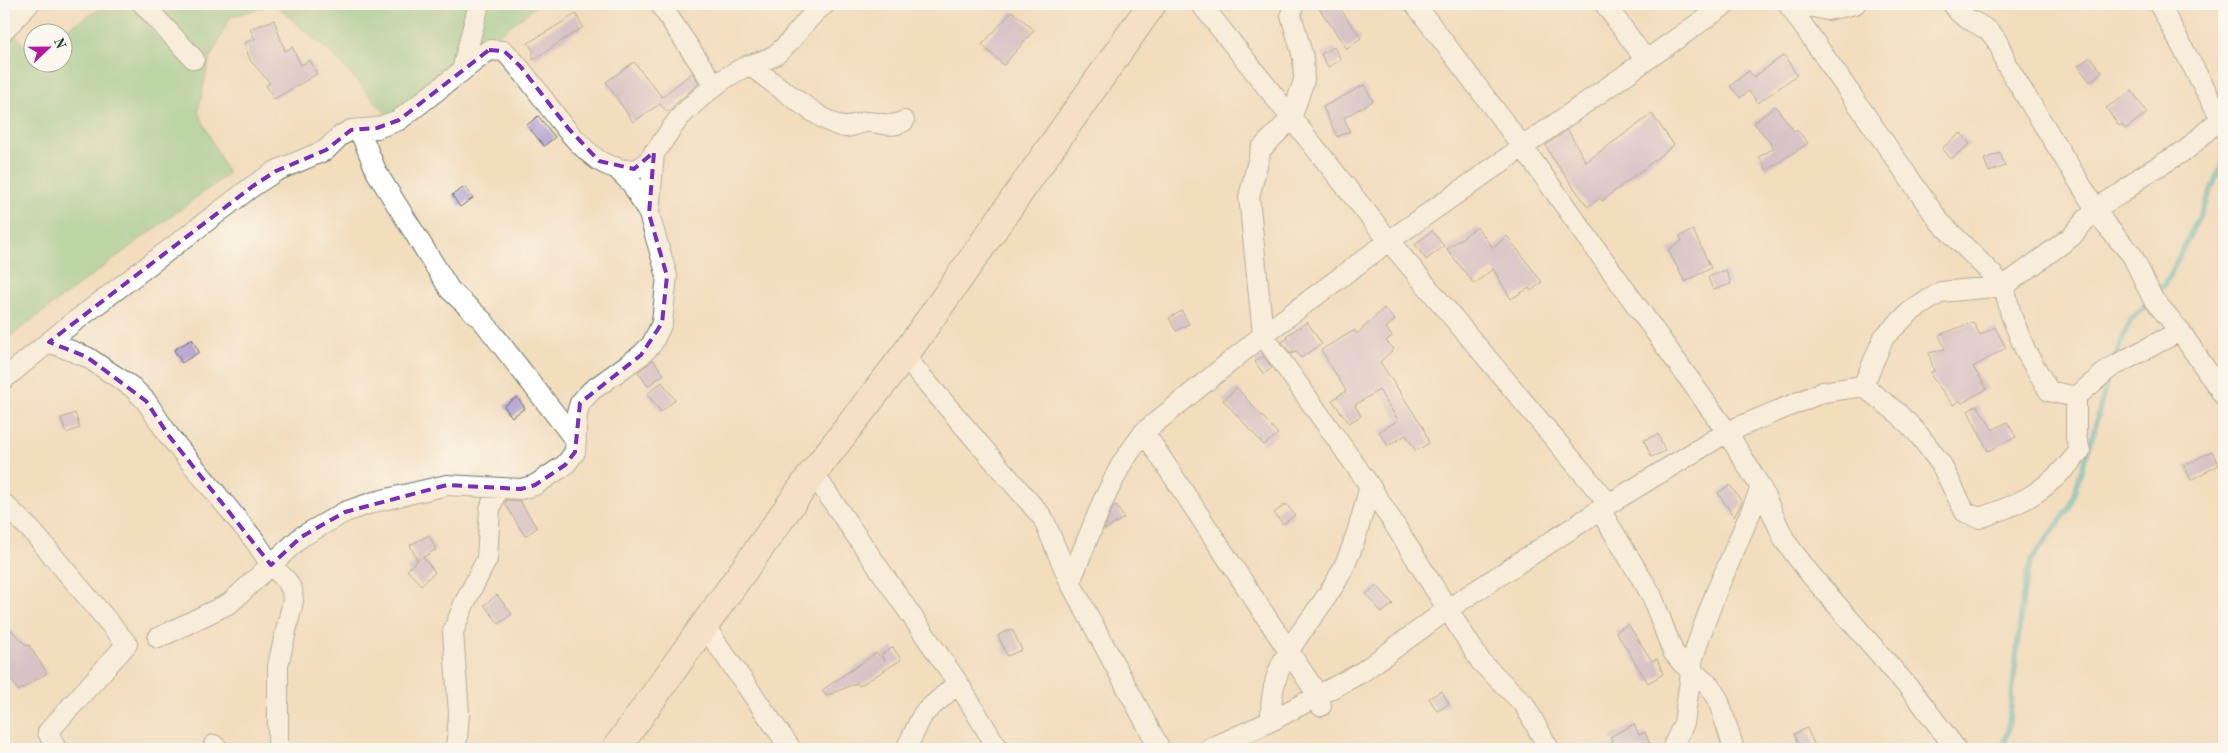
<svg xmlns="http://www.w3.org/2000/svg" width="2228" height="753" font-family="'Old Standard TT',serif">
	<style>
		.green { fill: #7cc988; stroke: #4e835e }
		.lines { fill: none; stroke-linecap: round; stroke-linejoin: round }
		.stream { stroke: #44b4bb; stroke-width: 5.5 }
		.building { fill: #b4a2d3 }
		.street-casing { stroke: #697564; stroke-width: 22 }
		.secondary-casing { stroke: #697564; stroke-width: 30 }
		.street { stroke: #fff; stroke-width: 20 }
		.secondary { stroke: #fbe5cf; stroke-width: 28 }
		.marked { fill: none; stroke: #7b2cbf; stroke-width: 4; stroke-dasharray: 10 6; stroke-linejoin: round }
	</style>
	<rect width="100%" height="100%" fill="#fbf7ec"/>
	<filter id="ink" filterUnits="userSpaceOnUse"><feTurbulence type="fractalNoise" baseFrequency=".02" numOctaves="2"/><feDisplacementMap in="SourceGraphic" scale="10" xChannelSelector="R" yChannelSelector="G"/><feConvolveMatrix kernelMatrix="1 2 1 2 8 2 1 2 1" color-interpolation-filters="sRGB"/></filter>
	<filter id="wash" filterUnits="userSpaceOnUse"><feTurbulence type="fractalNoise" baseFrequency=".0096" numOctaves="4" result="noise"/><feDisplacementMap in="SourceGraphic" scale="20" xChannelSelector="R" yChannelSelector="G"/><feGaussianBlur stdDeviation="1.12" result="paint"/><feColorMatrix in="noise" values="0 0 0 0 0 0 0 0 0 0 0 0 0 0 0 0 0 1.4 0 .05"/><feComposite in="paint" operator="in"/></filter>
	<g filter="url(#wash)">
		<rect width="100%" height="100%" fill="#f2ddbd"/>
		<path class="green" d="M108,4H539L390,118L335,57L274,4L230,17L209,61L198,112L228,174L4,341V21L30,52L32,51V62H62V32Z"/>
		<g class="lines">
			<path class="stream" d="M2114,359L2131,319L2153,299L2168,279L2202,211L2224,159
				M2003,749L2008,731L2023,596L2031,560L2069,509L2093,434L2108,377"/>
		</g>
		<g id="blocks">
			<path class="building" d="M1316,4H1337L1361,38L1347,49Z
				M1012,11L1034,30L1004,65L982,45Z
				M576,14L583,27L533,60V50L528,43Z
				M274,20L285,51L292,47L301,65L310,60L317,74L274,99L266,85L270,83L250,60L244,43L255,39L250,29Z
				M1334,47L1341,60L1328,67L1321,54Z
				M1784,55L1797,75L1758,103L1749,91L1740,98L1730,86L1749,71L1754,77Z
				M2090,57L2102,72L2090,82L2078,66Z
				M634,62L662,97L692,73L699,83L667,112L660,104L633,122L606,82Z
				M1364,85L1373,101L1344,118L1350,131L1337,137L1323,107Z
				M2132,91L2147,113L2125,129L2122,124L2119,126L2106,108Z
				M1775,106L1795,132L1797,130L1808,143L1767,170L1759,157L1774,148L1754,123Z
				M1652,114L1674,145L1602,201L1600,198L1588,207L1551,156L1546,145L1568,130L1586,162Z
				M538,116L555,137L544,146L527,125Z
				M1961,133L1970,144L1951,159L1942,148Z
				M2000,153L2005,166L1989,172L1984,159Z
				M465,187L473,198L460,207L452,195Z
				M1477,227L1493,248L1507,236L1542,282L1531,291L1529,288L1511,299L1493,269L1474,284L1447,249Z
				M1693,230L1711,268L1685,282L1668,250L1682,241L1680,236Z
				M1432,231L1444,246L1426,260L1415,244Z
				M1726,270L1731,284L1713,290L1708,277Z
				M1384,308L1395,320L1386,328L1392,336L1386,341L1394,349L1380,362L1423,427L1429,443L1416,451L1406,435L1388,446L1379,432L1398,420L1379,390L1355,405L1361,416L1349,423L1332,400L1346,391L1321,350L1355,330L1357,334Z
				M1182,311L1189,324L1176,331L1169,318Z
				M1307,322L1322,344L1301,358L1296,351L1291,354L1282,342L1288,338L1286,336Z
				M1973,322L1980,335L1995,327L2006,348L1973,367L1987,389L1962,403L1960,400L1953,405L1932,377L1931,372L1934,371L1929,353L1945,349L1939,335Z
				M192,339L199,352L182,363L174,350Z
				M1263,356L1272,368L1264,374L1255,362Z
				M653,360L664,374L648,386L638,372Z
				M662,382L675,400L661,412L647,394Z
				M1237,388L1278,434L1264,445L1223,400Z
				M517,397L525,408L512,417L504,406Z
				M1977,405L1993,430L2007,422L2016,437L1988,451L1968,411Z
				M75,413L80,428L66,433L61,418Z
				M1658,434L1665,451L1651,457L1644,440Z
				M2212,451L2219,465L2191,480L2184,466Z
				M1730,485L1742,502L1734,517L1718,493Z
				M506,500L520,501L537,528L525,536L505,504Z
				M1286,504L1295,515L1283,524L1274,513Z
				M1116,505L1124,518L1104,530L1113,507Z
				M429,535L436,550L423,557L435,572L421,585L407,570L419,559L417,560L410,545Z
				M1377,585L1393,604L1382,613L1366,594Z
				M497,595L512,614L499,624L484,605Z
				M4,623L27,646L29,645L47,673L18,691L4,668Z
				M1628,624L1652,661L1657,659L1663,674L1648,683L1616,632Z
				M1012,629L1022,650L1007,656L998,635Z
				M893,647L901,660L859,686L857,683L826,696L822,690L876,653L885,661L881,655Z
				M1442,691L1449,704L1437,711L1429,698Z
				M1634,724L1639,735L1645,732L1652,749H1605L1614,745L1610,737Z
				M1807,728L1816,749H1800L1794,734Z"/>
		</g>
	</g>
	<g filter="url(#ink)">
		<use href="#blocks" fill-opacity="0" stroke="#697564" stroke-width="1"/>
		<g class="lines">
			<g class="street-casing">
				<path id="street" d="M143,4L194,59
					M660,4L715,86
					M1201,4L1389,241L1609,504
					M1293,4L1291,15L1303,57L1304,80L1291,119L1261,149L1249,197L1263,335L1370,486L1481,662L1524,704L1549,749
					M1415,4L1522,146L1727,432L1823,392L1863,386L1884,337L1910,312L1941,292L2004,286L2071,237L2096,208L2122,193L2142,176L2186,150L2222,117
					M1605,4L1645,59
					M1788,4L1939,221L2004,286L2011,315L2026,352L2049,391L2076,397L2110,368L2180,331
					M1800,4L1827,10L1855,4
					M1953,4C1961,20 1977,21 1990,32C1999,41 2003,53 2006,64L2105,224L2132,255L2153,299L2180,331L2224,396
					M2159,4L2224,124
					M4,30L29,4
					M749,65C767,77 828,128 845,127C852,127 860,122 867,122C882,122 891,129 904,121
					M462,70L479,4
					M359,129L377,173L450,290L483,321L576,441
					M615,167L632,184L649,214
					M49,342L87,357L132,387L146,401L169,436L255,541L271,565L287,581L292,590L293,601L278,665V749
					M904,356L1043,518L1070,582L1160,749
					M4,379L66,328L253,186L276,171L326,150L340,136L351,130L377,128L399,120L489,50L504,51C537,83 561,133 598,160C609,167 628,174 641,167C654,160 670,126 683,114C701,96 721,79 743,68C753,63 766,61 775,55C795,41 805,17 825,4
					M1863,386L1899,414L1919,435L1941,464L1965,512L1979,518C2025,503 2049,489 2080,451L2076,437V397
					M1144,432L1319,697L1321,706
					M813,473L958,683L998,749
					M4,504L32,531L127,644L48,732L56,749
					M1600,510L1651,594L1673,652L1682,663L1710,686L1718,699L1734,749
					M1070,582L1103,501L1122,463L1144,432L1263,335L1389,241L1726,4
					M705,627L791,749
					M158,638L230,603L301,537L345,512L374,502L447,485L521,489L535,485L565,465L575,452L577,413L580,403L591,391L641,355L652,344L662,323L667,276L649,214L654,152
					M1271,721C1268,656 1308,631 1337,580C1354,550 1361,519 1370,486
					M214,745L218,749
					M456,749L459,714L453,632L464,604L487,559L490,509L497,489
					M906,749L923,714L958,683
					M1209,749L1271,721L1362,672L1448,609L1609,504L1727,432L1761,488L1785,541L1810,574L1916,696L1956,749
					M1672,749L1684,723L1693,658L1700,636L1715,595L1761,488"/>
			</g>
			<g class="secondary-casing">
				<path id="secondary" d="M616,749L813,473L904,356L1152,4"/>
			</g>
			<use href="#street" class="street"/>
			<use href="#secondary" class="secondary"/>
		</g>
	</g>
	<path d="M0 0H2228V753H0ZM489,50L504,51L520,66L568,128L599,161L634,169L654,152L649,214L667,276L662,323L641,355L580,403L575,452L565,465L535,485L521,489L447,485L345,512L301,537L271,565L169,436L146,401L87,357L49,342L253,186L276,171L326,150L351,130L377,128L399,120Z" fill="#f2ddbd" fill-opacity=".55" fill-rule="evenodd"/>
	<path class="marked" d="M489,50L504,51L520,66L568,128L599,161L634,169L654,152L649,214L667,276L662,323L641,355L580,403L575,452L565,465L535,485L521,489L447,485L345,512L301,537L271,565L169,436L146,401L87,357L49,342L253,186L276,171L326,150L351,130L377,128L399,120Z"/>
	<rect width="2228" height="753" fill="none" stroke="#fbf7ec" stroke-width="20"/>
	<g transform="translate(48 48) rotate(68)"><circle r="24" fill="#fbf7ec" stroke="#a3ada2"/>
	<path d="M0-4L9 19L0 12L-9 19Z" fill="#b5179e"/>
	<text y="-8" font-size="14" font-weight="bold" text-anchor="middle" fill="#1f3d34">N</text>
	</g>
</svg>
